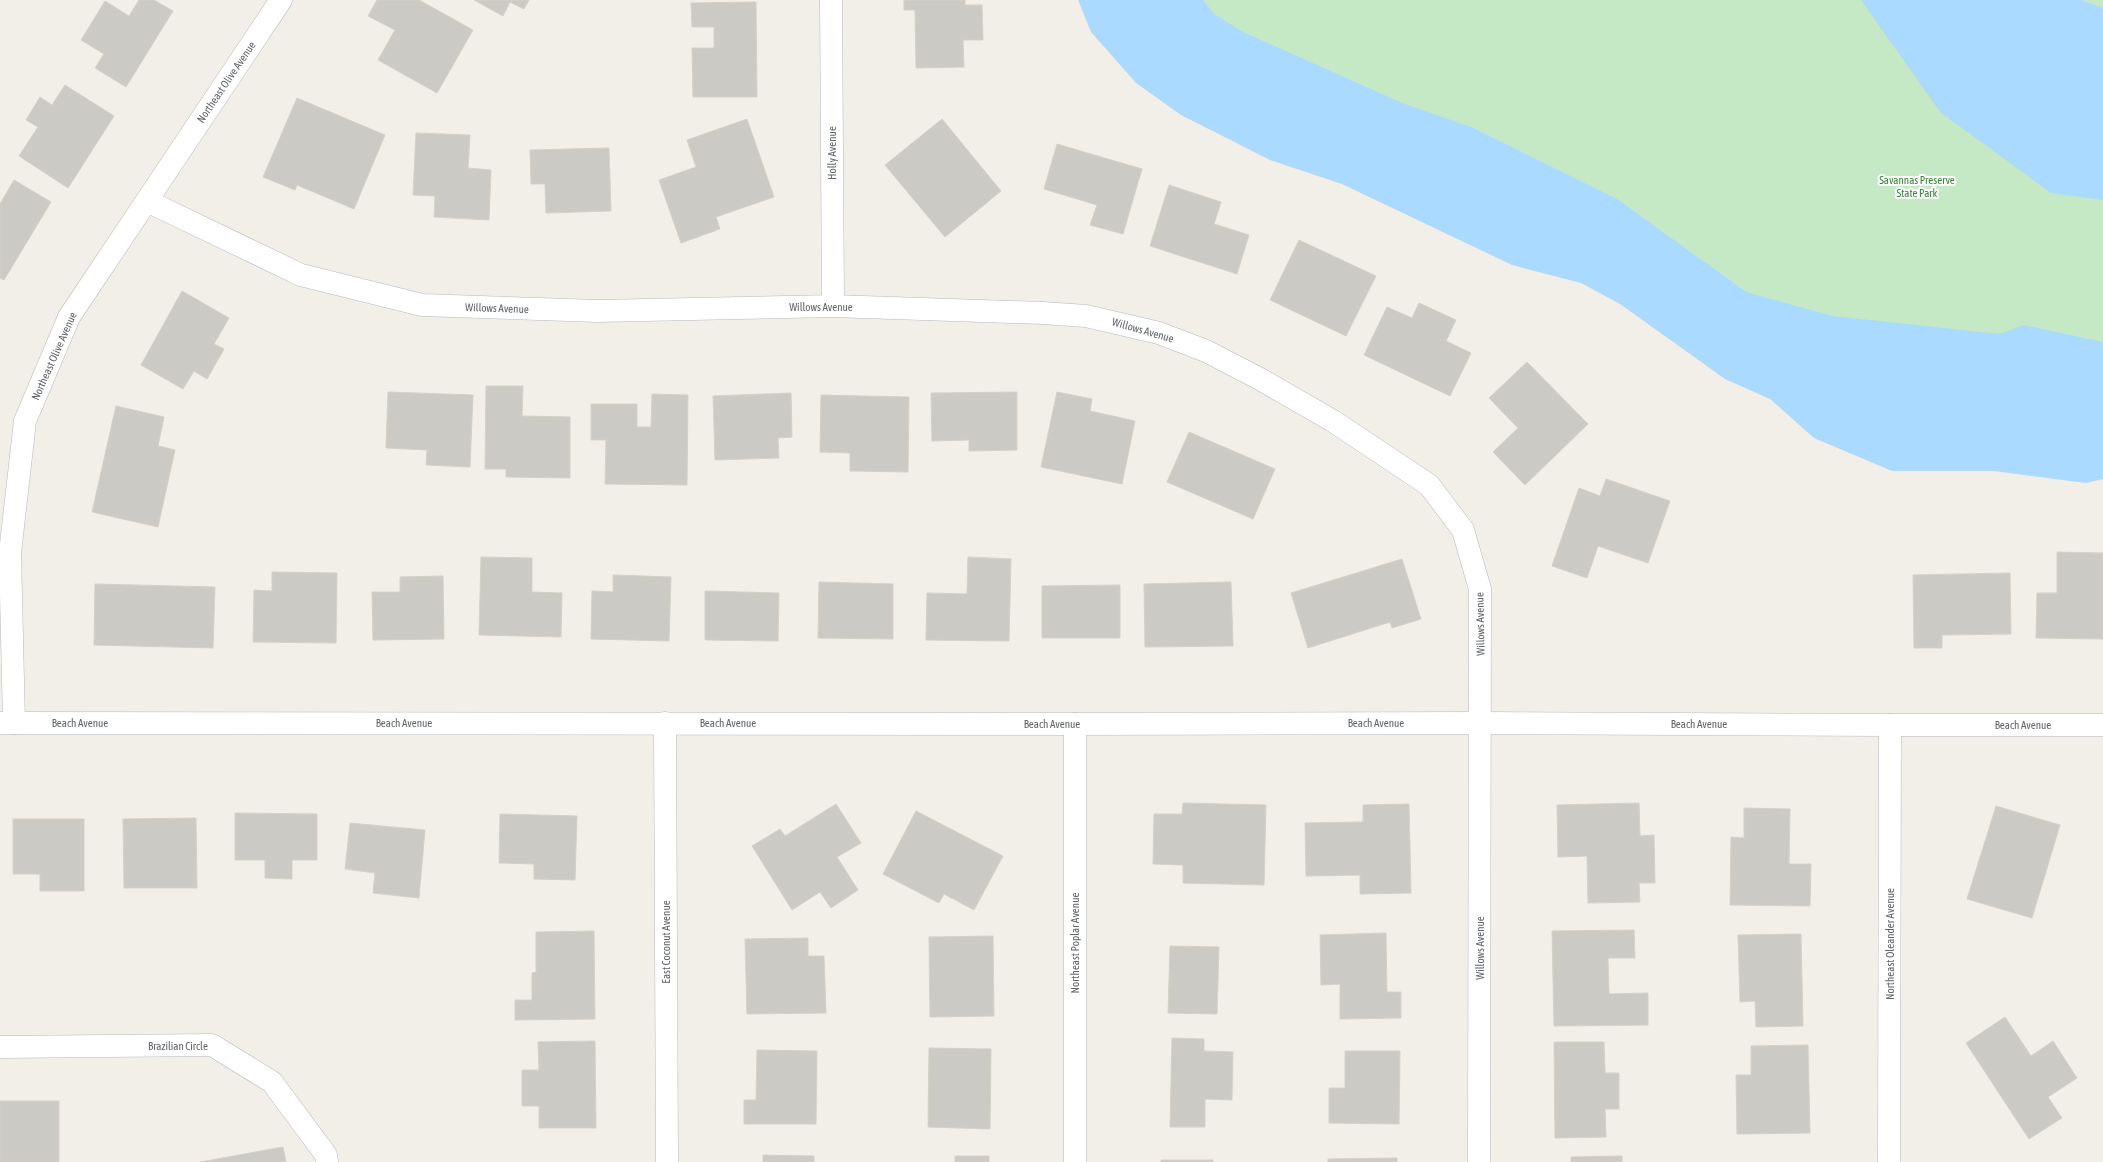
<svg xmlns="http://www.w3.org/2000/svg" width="2103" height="1162" font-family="'Asap Condensed',sans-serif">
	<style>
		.green { fill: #c5e8c5 }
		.water { fill: #aadaff }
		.building { fill: #cccac5; stroke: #d6d1c6 }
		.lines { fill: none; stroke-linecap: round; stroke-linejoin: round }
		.street-casing { stroke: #b5b8bc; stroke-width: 23 }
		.secondary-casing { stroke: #b6babf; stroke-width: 23 }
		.street { stroke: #fff; stroke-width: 22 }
		.secondary { stroke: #fff; stroke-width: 22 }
		.labels { text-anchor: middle; stroke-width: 4; stroke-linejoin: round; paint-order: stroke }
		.street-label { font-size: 11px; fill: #5f6368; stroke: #fff }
		.park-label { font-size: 11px; fill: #348238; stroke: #fff }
	</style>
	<rect width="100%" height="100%" fill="#f1efe8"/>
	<path class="green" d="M1156,0H2103V424L1954,404Z"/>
	<path class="water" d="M1078,0H1203L1214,14L1243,32L1402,103L1471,127L1617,199L1746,292L1832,316L2000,334L2024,325L2103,342V479L2086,483L1994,471H1892L1814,438L1770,399L1725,379L1620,304L1581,283L1512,265L1342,184L1270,160L1181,115L1136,83L1091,32Z
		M1861,0H2081L2103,8V200L2051,193L1940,112Z"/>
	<path class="building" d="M139,0H154L173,11L126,87L95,68L104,54L81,40L105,1L129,16Z
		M377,0H419L473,30L437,93L378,60L395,30L368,16Z
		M474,0H529L524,9L510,2L503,16Z
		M904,0H965V5H982L983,40H963L964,67L916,68L915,10H904Z
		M756,2L757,97H693L692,48H714V27H692L691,3Z
		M65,85L114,116L68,188L19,156L38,127L26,120L40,97L52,105Z
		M297,98L385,135L354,209L297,185L295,190L263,177Z
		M747,119L774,197L716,217L720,229L681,243L659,180L696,167L687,140Z
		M942,119L1001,191L945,237L885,165Z
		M416,133L470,135L468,168L491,170L489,220L434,217L435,196L413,195Z
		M1057,144L1142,169L1123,234L1090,225L1097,205L1044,189Z
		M609,148L611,211L546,213L545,184H531L530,150Z
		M14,180L51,202L4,280L0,278V204Z
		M1169,185L1221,202L1214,224L1249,235L1237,274L1150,246Z
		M1299,240L1376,276L1346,336L1270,300Z
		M182,291L229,318L214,344L224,349L207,379L194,371L183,389L141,365Z
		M1419,303L1456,320L1446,341L1471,353L1450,396L1364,355L1387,307L1412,318Z
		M1527,362L1588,424L1525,485L1493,452L1518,428L1489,398Z
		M486,386H523L522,416L570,417V478L506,477V469H485Z
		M388,392L473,395L470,467L426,465L427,450L386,448Z
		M1017,392V450L969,451V440L932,441L931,393Z
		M1057,392L1092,399L1090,411L1135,421L1122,484L1041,467Z
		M791,393L792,437L778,438L779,458L715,460L713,396Z
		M652,394L688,395L687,485L605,484L606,440H591V404H637V427H651Z
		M821,395L909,397L908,472L850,471V453L820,452Z
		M116,406L164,417L158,446L175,450L158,527L92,512Z
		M1189,432L1275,469L1253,519L1167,482Z
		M1606,479L1670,501L1648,563L1598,546L1587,578L1552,566L1579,488L1600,496Z
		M2057,552L2103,553V639L2036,638L2037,593H2057Z
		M481,557L532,558V592L562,593L561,637L479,635Z
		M968,557L1011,559L1009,641L926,640L927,593L967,594Z
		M1402,559L1421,619L1392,628L1390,622L1308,648L1291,593Z
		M272,572L337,573L336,643L253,642L254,590L272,591Z
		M2010,573L2011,634L1942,635V648H1914L1913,575Z
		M613,575L671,577L669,641L591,639L592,591L613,592Z
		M443,576L444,639L373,640L372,592H400V577Z
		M819,582L893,584V639L818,638Z
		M1231,582L1233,646L1145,647L1144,584Z
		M95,584L215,587L213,648L94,645Z
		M1120,585V638H1042V586Z
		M705,591L779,593L778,641L705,640Z
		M1183,803L1266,805L1264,885L1183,883V865L1153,864L1154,814H1182Z
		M1639,803L1640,836L1654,835L1655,883H1639L1640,902L1588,903L1587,856L1558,857L1557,805Z
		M836,804L861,843L837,857L858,890L831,908L820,892L792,910L752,846L780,829L785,836Z
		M1409,804L1411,893L1360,894V875L1306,876L1305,823L1363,822V805Z
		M1996,806L2060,825L2032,918L1967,899Z
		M1744,808L1790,809L1789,864H1811L1810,906L1730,905L1731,837L1744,838Z
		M916,811L1003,856L974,910L944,894L939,903L883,874Z
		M235,813L317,814V860H292V879L265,878V860H235Z
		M500,814L577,816L575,880L534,879V864L499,863Z
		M196,818L197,888H124L123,819Z
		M13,819H84V891H40V874H13Z
		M350,823L425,830L419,898L373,893L375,873L345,869Z
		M1634,930L1635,958H1608L1609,994L1648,993V1025L1554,1026L1552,931Z
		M594,931L595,1019L515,1020V1000H532V973L536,972V932Z
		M1386,933L1387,992H1401V1018L1340,1019V984L1321,985L1320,935Z
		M1801,934L1803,1026L1756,1027L1755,1001L1740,1002L1738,935Z
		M993,936L994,1016L930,1017L929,937Z
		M808,938V956H824L826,1013L747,1014L745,939Z
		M1170,946L1219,947L1217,1014L1168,1013Z
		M2005,1017L2031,1056L2053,1041L2077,1078L2048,1097L2062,1118L2029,1139L1966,1043Z
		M1172,1038L1204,1039V1051L1233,1052L1232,1100L1205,1099V1127H1170Z
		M595,1041L596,1128H539V1106H522V1070H539L538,1042Z
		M1554,1042H1604L1605,1073H1619V1109H1605L1606,1137L1555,1138Z
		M1808,1045L1810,1133L1737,1134L1736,1075H1751V1046Z
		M929,1048L991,1049L990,1129L928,1127Z
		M757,1050L817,1051L816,1124H744V1100H756Z
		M1345,1051H1400L1399,1124L1329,1123V1088H1345Z
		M0,1101H59V1162H0Z
		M283,1147L286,1162H200Z
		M763,1155L814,1156V1162H763Z
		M955,1156H989V1162H955Z
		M1622,1156V1162H1571V1157Z
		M1397,1158V1162H1328V1159Z
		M1161,1160H1213V1162H1161Z"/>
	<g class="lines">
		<g class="street-casing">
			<path id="street" d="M831,0L833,306
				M147,201L301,275L422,305L598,311L833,306L1043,313L1086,316L1159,333L1206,351L1260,379L1333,421L1429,485L1463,530L1480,589L1479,1162
				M14,723L10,553L25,421L69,317L281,0
				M665,723L667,1162
				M1075,724V1162
				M1890,725H2103
				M0,1047L212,1045L272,1082L326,1155L327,1162"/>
		</g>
		<g class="secondary-casing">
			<path id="secondary" d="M0,723L1075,724L1481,723L1890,725L1889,1162"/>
		</g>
		<use href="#street" class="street"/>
		<use href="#secondary" class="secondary"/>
	</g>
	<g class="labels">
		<g class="street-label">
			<text transform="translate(226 82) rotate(-56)" y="4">Northeast Olive Avenue</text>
			<text transform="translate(832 153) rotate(-90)" y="4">Holly Avenue</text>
			<text x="821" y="311">Willows Avenue</text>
			<text transform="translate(497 308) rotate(2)" y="4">Willows Avenue</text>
			<text transform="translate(1143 330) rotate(16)" y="4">Willows Avenue</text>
			<text transform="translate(54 356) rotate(-66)" y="4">Northeast Olive Avenue</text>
			<text transform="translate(1480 624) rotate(-91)" y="4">Willows Avenue</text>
			<text x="80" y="727">Beach Avenue</text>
			<text x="404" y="727">Beach Avenue</text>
			<text x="728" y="727">Beach Avenue</text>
			<text x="1376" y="727">Beach Avenue</text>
			<text x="1052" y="728">Beach Avenue</text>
			<text x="1699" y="728">Beach Avenue</text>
			<text x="2023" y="729">Beach Avenue</text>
			<text transform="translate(666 942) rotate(-90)" y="4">East Coconut Avenue</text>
			<text transform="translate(1075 943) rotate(-90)" y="4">Northeast Poplar Avenue</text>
			<text transform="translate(1890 944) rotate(-90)" y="4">Northeast Oleander Avenue</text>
			<text transform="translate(1480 948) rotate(-90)" y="4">Willows Avenue</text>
			<text x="178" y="1050">Brazilian Circle</text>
		</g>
		<g class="park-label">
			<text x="1917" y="184">Savannas Preserve<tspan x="1917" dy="13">State Park</tspan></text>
		</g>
	</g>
</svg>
